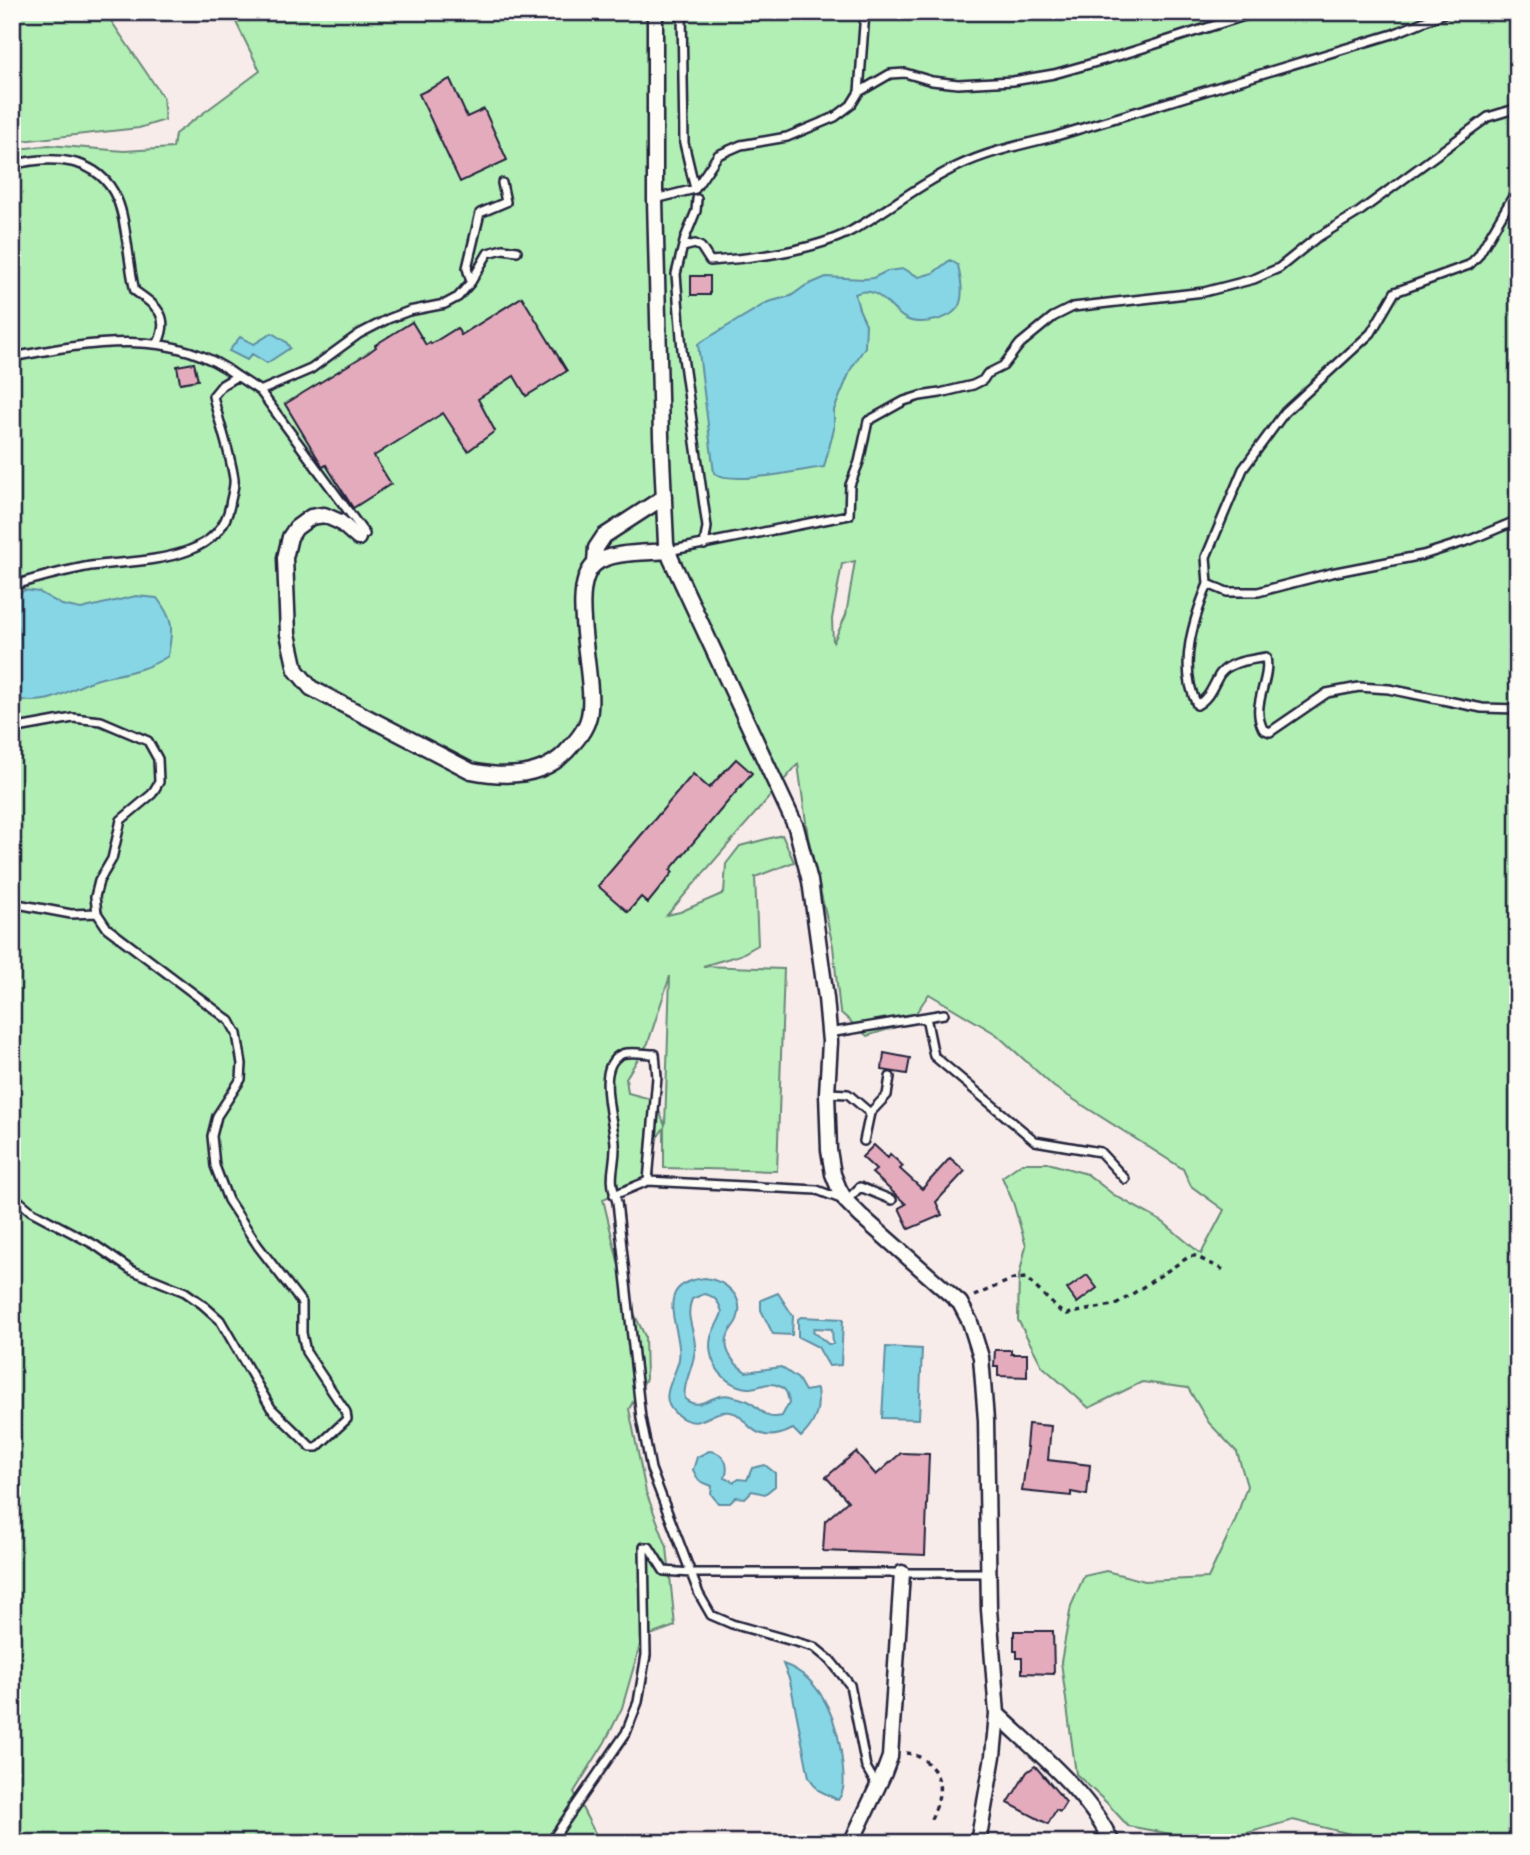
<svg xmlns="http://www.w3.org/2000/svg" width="1530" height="1855" font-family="'Shantell Sans',sans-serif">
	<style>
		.green { fill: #b1efb5; stroke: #6a8878; stroke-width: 2; fill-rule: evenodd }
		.water { fill: #87d6e5; stroke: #5f8ea1; stroke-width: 2; fill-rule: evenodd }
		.building { fill: #e4abbd; stroke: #22223b; stroke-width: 2 }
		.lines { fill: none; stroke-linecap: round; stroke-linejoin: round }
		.lane-casing { stroke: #22223b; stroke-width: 12 }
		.street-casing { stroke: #22223b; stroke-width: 19 }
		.path { stroke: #22223b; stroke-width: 3.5; stroke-dasharray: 5 5; stroke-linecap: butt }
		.lane { stroke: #fdfcf7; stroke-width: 7 }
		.street { stroke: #fdfcf7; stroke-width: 14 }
	</style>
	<rect width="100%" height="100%" fill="#f8eceb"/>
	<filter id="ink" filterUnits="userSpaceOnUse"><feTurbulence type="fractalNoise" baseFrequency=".0143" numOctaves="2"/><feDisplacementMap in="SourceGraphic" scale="14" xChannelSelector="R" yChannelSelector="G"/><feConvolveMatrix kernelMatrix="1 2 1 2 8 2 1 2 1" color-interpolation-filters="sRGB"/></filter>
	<g filter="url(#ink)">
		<path class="green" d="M12,12H105L163,97L165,120L139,128L12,142Z
			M231,12H1518V1843H1399L1371,1839L1293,1820L1240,1835L1192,1838L1128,1826L1107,1803L1076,1774L1061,1662L1071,1606L1084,1576L1106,1571L1145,1581L1208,1578L1235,1521L1247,1486L1237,1452L1209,1423L1188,1388L1142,1382L1089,1408L1042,1366L1018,1320L1019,1276L1026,1246L1013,1202L1002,1177L1022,1163H1048L1087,1174L1114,1195L1163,1222L1201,1254L1224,1210L1191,1186L1183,1169L1054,1087L996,1034L929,994L909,1023L867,1036L840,1012L833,946L808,837L798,764L667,915L680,912L724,893L726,864L740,846L782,835L794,862L755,877L758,945L740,955L703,966L784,969L777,1171L664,1168V1128L652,1145L654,1177L603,1199L627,1299L645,1336L646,1379L629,1409L646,1492L667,1547L675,1626L642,1638L622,1708L605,1742L574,1792L600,1843H12V150L49,145L124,151L173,148L175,134L260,71ZM855,561L846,615L833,643L832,619L842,564ZM670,976L665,1126L655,1100L628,1093L626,1078L648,1043Z"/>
		<path class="water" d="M950,260L958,265C960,277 964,291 960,303C954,320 921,326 906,319C889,310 878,283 855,294L859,309L866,324L865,347L851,369L834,410V429L824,467C800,470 733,486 714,473L698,344L768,302L791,296L805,286L826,277L864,279L873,278L887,271L904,269L919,277L933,273Z
			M272,333L286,342L290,348L267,363L252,354L247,360L229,351L240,337L254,344Z
			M24,590L39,592L62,605L81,609L136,596L157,598C174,620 173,628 168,656C147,670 126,673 102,678C64,688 58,707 14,699L12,601Z
			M705,1278C726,1281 746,1297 737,1320C735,1325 730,1329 728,1335C722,1350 734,1364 746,1372L781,1367L798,1379L805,1391L817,1389C820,1409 816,1423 801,1437L793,1429C775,1438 760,1439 746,1423C742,1419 739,1414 734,1413C711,1405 701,1436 675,1413C657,1397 676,1377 679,1359C684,1330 648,1284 705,1278ZM704,1294C715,1296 719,1302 722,1312C720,1321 714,1327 711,1337C706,1361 723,1385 747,1388C758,1389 768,1380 779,1386C787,1389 788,1396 789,1403L782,1416C764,1421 761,1408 748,1401C743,1399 736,1397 731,1396C713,1391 701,1413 685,1399C682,1384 694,1367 695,1349C696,1331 684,1318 692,1299Z
			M778,1293L793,1316L792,1335L773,1334L761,1310V1300Z
			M801,1317L843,1319L841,1365L829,1366L818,1347L798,1337V1319ZM814,1328L832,1329L833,1344H828L813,1331Z
			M886,1347L922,1349L919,1419L882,1418Z
			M709,1451C724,1452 730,1464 725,1478L734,1482L739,1479L747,1480L752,1468L765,1465L775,1473V1486L765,1494L752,1491L745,1498L736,1497L730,1503H718L711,1494L712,1486L699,1481L693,1470L697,1457Z
			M783,1664C825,1678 840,1729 843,1769C844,1781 845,1791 838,1800L818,1790L809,1777L790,1681Z"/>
		<path class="building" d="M450,79L467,117L484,109L507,160L460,182L419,94Z
			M691,276H710V295H691Z
			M522,297L567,371L526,396L514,376L478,399L495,431L468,451L443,413L374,456L391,484L353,508L326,465L323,467L285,404L368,353L376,347L375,345L412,322L426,345L430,342L431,344L457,328L461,335Z
			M194,363L198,380L180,383L177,366Z
			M736,759L752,773L670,870L673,872L648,903L641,897L628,912L598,886L693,774L709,788Z
			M884,1053L910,1058L907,1074L882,1070Z
			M874,1145L888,1158L890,1154L903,1166L900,1169L922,1189L950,1158L965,1171L936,1202L942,1215L909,1229L899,1208L906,1204L872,1173L876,1170L862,1157Z
			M1087,1275L1097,1288L1077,1303L1067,1289Z
			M995,1350H1011V1354H1027V1377L998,1376V1367H994Z
			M1028,1424L1051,1426L1048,1460L1090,1465L1087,1495L1071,1492V1496L1022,1491L1028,1447H1026Z
			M856,1452L876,1475L901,1453L929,1454L925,1555L823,1551L825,1521L848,1501L826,1477Z
			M1014,1631H1053L1054,1674L1022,1673V1658H1017V1651H1014Z
			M1035,1766L1066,1802L1060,1812L1056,1810L1048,1824L1008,1803L1027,1772Z"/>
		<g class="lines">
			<g class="lane-casing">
				<path id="lane" d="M682,12L684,143L695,189
					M859,92L865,12
					M12,165C51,155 99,156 117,199C127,221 128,264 135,291C156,306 171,315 158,343
					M1518,188L1478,256L1469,265L1395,292L1371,333L1285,412L1243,469L1206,557L1208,584L1227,592H1258L1331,573L1423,555L1470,540L1518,520
					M655,199L695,189L718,155L741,145L787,137L835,117L851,105L859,92L890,74L905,73L932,81L958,84L1013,81L1054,74L1118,56L1257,12
					M697,199L696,211L685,238L676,274L682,350L707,527L704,545
					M683,247L695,244L701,247L710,261C750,259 816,250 851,231C887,211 919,184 956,167C987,152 1020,145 1053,137L1393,34L1447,12
					M471,282L467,268L480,213L506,202L502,183
					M12,357C87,343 172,326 237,376L222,385L213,396C219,423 230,451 234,479C235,487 231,497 230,505C219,566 132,559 85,567C60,572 36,578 12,586
					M237,376L260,391L311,369L359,334L388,319L409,311L445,304L458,297L471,282L488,253L503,249L517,251
					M260,391L365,534
					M668,551L849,515L850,485L859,462L868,421L904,401L920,396L940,393L973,385L983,380L987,374L1003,366L1020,344L1053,317L1073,307L1204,292L1254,279L1279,268L1315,239L1359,212L1488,117L1518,108
					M1208,584C1193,621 1178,666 1197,705C1210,698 1213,685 1220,674C1230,661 1251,660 1266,657C1271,682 1250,704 1263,729L1270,732L1327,693L1359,687L1389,689L1482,708L1518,709
					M12,729L73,718L101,721L148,741L158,759L159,782L152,794L121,820L112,859L99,881L95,897L97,913L107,928L230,1021L237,1034L242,1064L241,1079L217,1116L212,1136L215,1166L228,1200L258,1246L302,1303V1333L306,1352L346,1412L347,1419L317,1447H311L271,1408L220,1320L202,1304L185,1292L131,1270L95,1245L31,1211L12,1195
					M12,903L71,914L97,913
					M926,1017L934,1056L1035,1141L1100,1152L1125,1179
					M829,1033L944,1014
					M828,1093L848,1094L870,1113L864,1141
					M870,1113L887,1095L890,1077
					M648,1181L817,1190L846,1201L860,1187L892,1200
					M614,1195L648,1181L657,1077L655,1054C646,1054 631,1051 622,1054C594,1065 614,1122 615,1143C616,1168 607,1174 617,1202L641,1418L651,1469L699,1594L711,1615L732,1624L814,1647L831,1661L850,1685L866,1767L877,1786
					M550,1843L626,1733L638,1702L646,1655L644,1547H649L664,1571L691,1573H988"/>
			</g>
			<g class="street-casing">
				<path id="street" d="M655,12V199L661,436L666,544L671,559L796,827L810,881L826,998L830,1042L827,1093L829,1150L833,1174L839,1189L846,1201L861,1216L960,1303L970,1322L981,1357L986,1420L989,1609L997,1714L993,1756L978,1843
					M358,538L340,522L324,515L311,517L296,528L290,537L285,558L288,634L296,670L311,688L471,771C505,778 541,778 566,752C576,741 586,730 589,716C597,680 566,587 595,564C610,551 648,553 668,551
					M595,563L596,548L604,536L664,497
					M997,1714C1036,1751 1089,1793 1112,1843
					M851,1843L884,1773L890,1757L902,1573"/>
			</g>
			<path class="path" d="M974,1296L1013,1279L1026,1278L1060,1311L1067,1314L1117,1304L1190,1256H1195L1224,1270
				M906,1753C921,1754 937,1768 939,1783C941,1796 935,1812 929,1823"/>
			<use href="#lane" class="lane"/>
			<use href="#street" class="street"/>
		</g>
	</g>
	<rect width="1530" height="1855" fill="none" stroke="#fdfcf7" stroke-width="42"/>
	<rect x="21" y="21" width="1488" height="1813" fill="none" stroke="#22223b" stroke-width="2.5" filter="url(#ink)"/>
</svg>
